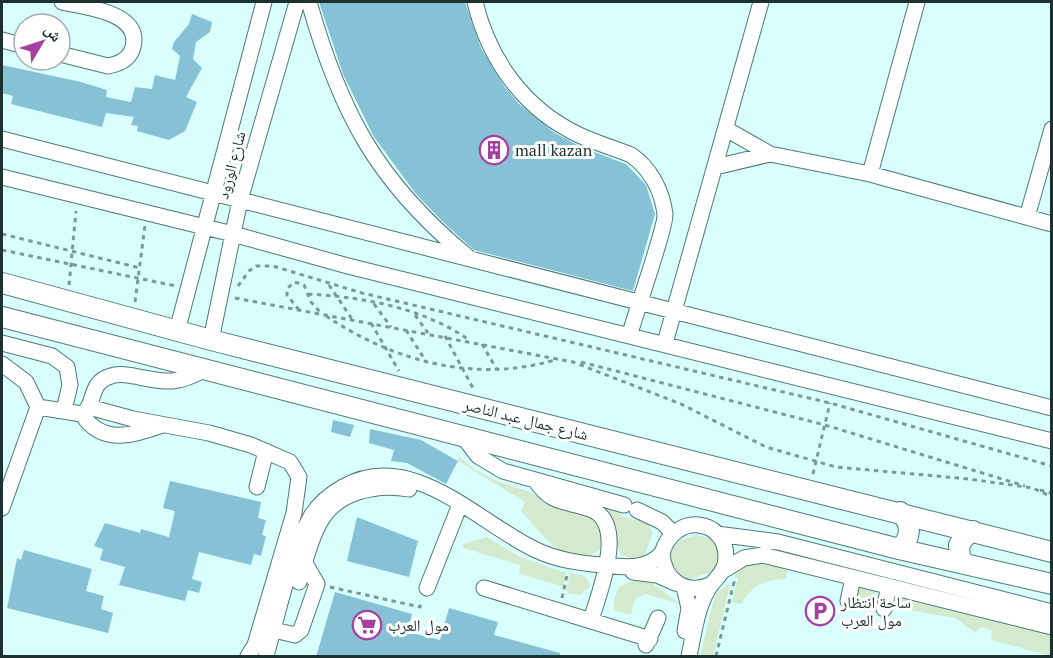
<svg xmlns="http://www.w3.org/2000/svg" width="1053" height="658" font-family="'PT Serif','Noto Naskh Arabic',serif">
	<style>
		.green { fill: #d3eace }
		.building { fill: #86c1d6 }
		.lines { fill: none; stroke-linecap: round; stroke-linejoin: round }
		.minor-casing { stroke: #4c7978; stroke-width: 17 }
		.major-casing { stroke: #4c7978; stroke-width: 22 }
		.path { stroke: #7b9998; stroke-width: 3; stroke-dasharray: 4.5 4.5; stroke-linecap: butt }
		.minor { stroke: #fff; stroke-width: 15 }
		.major { stroke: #fff; stroke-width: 20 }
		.labels { text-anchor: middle; stroke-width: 6; stroke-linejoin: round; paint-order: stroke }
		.poi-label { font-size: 16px; fill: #1d3130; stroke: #fff; text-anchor: start }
		.street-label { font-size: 16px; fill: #1d3130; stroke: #fff }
	</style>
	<rect width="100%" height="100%" fill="#d8fffe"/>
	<path class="green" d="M459,456L473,468L492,479L527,491L553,504L597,518C599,524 603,534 603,540C601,560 572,560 560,551C546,541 533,524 521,511L525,502L458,461Z
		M578,501L600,503L621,513V516L634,520L636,514L648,523L653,533L645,555L634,560L622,555C600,528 636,515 578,501Z
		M696,535L714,539L722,556L714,571L687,580L673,574L668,555L679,541Z
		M487,537L520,557L566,573L563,587L519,573L520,565L463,548V544Z
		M756,561L788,568L786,579C762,581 755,583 741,604L732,602L738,578L734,577L741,567Z
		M570,573L585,576L591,586L580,595L569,594L566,589Z
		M637,579L648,580L680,604L645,594L635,599L631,615L614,610V599L619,587Z
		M731,582L713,656H700L715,595Z
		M859,587L875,591L878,599L873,602L861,600L856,594Z
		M893,595L1051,635V656L991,640L992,630L980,627L976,633L955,618L891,607Z"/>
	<path class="building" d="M319,2H465L481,48L504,86L519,104L555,133L581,147L626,164L646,185L655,214L633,291L474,250L442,221L416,194L374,137L343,74Z
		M192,14L212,22L210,32L196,42L193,59L202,68L186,97L197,102L185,131L169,140L137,131L138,126L131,125L134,117L106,113L102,127L11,104L13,96L2,93V65L81,82L107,90L106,97L131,102L135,87L152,89L155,75L175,80L180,56L172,49L174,42L189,24Z
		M333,420L354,425L350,437L331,432Z
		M370,429L421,440L458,461L446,484L407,463L391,461L394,450L369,443Z
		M170,481L261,502L258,518L266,520L262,535L266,536L261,556L254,554L251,565L199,552L192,579L202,582L199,593L188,590L185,601L119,585L125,567L100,560L103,549L94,546L105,523L140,533L141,529L169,537L175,511L163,508Z
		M357,517L418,541L409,577L347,561Z
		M24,550L92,569L86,591L104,596L101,609L113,613L108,633L7,608L17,558L21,560Z
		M335,592L412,614L408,631L420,635L440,640L449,608L498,622L494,635L560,653V657H316Z"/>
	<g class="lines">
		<g class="minor-casing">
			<path id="minor" d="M309,2C340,112 377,182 467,256
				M475,2C489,60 524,109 579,135C596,143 614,148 631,155C650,168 662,190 665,214C666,227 635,314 630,334
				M2,40L24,46
				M60,54L108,66C119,64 130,59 133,47C142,12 84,7 62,2
				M726,129L770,154L870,174L1052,224
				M2,139L1052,408
				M715,167L770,154
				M870,174L917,2
				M2,177L233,234L348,266L1052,441
				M1027,217L1052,129
				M177,331L264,2
				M211,340L240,200L297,2
				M2,343L52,356L67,367L70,385L64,410
				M665,343L761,2
				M2,364L26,382L38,407L2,508
				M38,407L82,414C97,405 87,383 111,376C119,373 126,375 134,376C165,382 176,386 205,369
				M89,407L133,419L209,433L251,445L290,462L299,477L294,513L255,645L248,656
				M82,414C102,446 133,435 163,425
				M461,434L478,456L503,471L624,505
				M535,480C552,505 564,500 590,509C628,522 599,593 591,620
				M257,487L266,451
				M637,510L662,522L672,532
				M717,534L778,542L1052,612
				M724,570L744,558L763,555L1052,627
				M633,572L657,575L675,583
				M299,582C305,563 309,542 319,524C335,492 376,483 409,489
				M684,587L689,608L685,631
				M427,588L457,512
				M484,588L650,639
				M848,601L853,578
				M884,609L889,586
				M274,630L295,635L301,630L317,584L305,563
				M646,645L658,618
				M266,656C277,616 290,558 308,522C315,507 329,495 343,487C412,448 478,523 536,550C557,560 579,563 602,565C624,567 646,571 662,553
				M689,656C694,634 697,604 711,585C718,576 726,570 726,557C726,518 674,512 662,553C664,581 686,596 712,584"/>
		</g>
		<g class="major-casing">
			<path id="major" d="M2,283L211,340L1052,552
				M2,317L899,549L1052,584
				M899,549C912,538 912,524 900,512
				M965,564L960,558L959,545L967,534L973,531"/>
		</g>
		<path class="path" d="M2,234L140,268
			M2,250L176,286
			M69,285L76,211
			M329,285L352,319
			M238,286L249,271L256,266H273L362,293L830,403L1052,466
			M308,294C363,297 424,308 469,340
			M235,298L573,362L681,404L766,447L836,467L969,479L1033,488L1052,497
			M135,302L145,225
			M374,304L391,327
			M299,310L287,295V289L294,282L304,285L311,302L320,312
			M415,315L428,333
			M326,316C395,362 477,384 558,359
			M371,323L399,371
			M406,330L427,363
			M445,336L474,390
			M482,344L497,370
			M581,362L825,425L1025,486
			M813,474L830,403
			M1040,490L1052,493
			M330,587L420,607L422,601
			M562,598L567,575
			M716,656L734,582L732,581"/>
		<use href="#minor" class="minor"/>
		<use href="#major" class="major"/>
	</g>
	<defs>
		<g id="building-ring" transform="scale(1.5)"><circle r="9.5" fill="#fff" stroke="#a73ea1" stroke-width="1.5"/><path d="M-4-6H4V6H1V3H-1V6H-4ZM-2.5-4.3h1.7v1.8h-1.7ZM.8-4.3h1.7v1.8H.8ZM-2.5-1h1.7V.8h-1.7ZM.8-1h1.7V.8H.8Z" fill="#a73ea1"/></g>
		<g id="parking-ring" transform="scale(1.5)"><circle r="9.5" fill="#fff" stroke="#a73ea1" stroke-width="1.5"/><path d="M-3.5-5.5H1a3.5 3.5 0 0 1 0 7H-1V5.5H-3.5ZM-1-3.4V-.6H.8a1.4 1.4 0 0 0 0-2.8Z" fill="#a73ea1"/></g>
		<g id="supermarket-ring" transform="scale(1.5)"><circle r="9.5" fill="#fff" stroke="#a73ea1" stroke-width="1.5"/><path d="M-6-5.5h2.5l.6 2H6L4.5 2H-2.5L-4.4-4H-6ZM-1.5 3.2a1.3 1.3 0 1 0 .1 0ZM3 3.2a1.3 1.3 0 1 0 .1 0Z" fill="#a73ea1"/></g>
	</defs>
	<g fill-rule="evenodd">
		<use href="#building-ring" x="494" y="150"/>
		<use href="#parking-ring" x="820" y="611"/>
		<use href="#supermarket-ring" x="367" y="625"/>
	</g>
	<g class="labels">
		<g class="poi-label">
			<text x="515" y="156">mall kazan</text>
			<text x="841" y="608">ساحة انتظار<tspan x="841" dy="18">مول العرب</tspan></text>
			<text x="388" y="631">مول العرب</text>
		</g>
		<g class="street-label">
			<text transform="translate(231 165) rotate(-75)" y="6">شارع الورود</text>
			<text transform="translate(526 419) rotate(14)" y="6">شارع جمال عبد الناصر</text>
		</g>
	</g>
	<rect width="1053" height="658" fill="none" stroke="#1d3130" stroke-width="6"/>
	<g transform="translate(42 42) rotate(51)"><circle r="28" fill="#ffffff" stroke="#a5adac" stroke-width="1.5"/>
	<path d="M0-4.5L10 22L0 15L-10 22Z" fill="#a73ea1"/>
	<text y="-9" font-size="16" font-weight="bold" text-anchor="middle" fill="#1d3130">ش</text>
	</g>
</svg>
